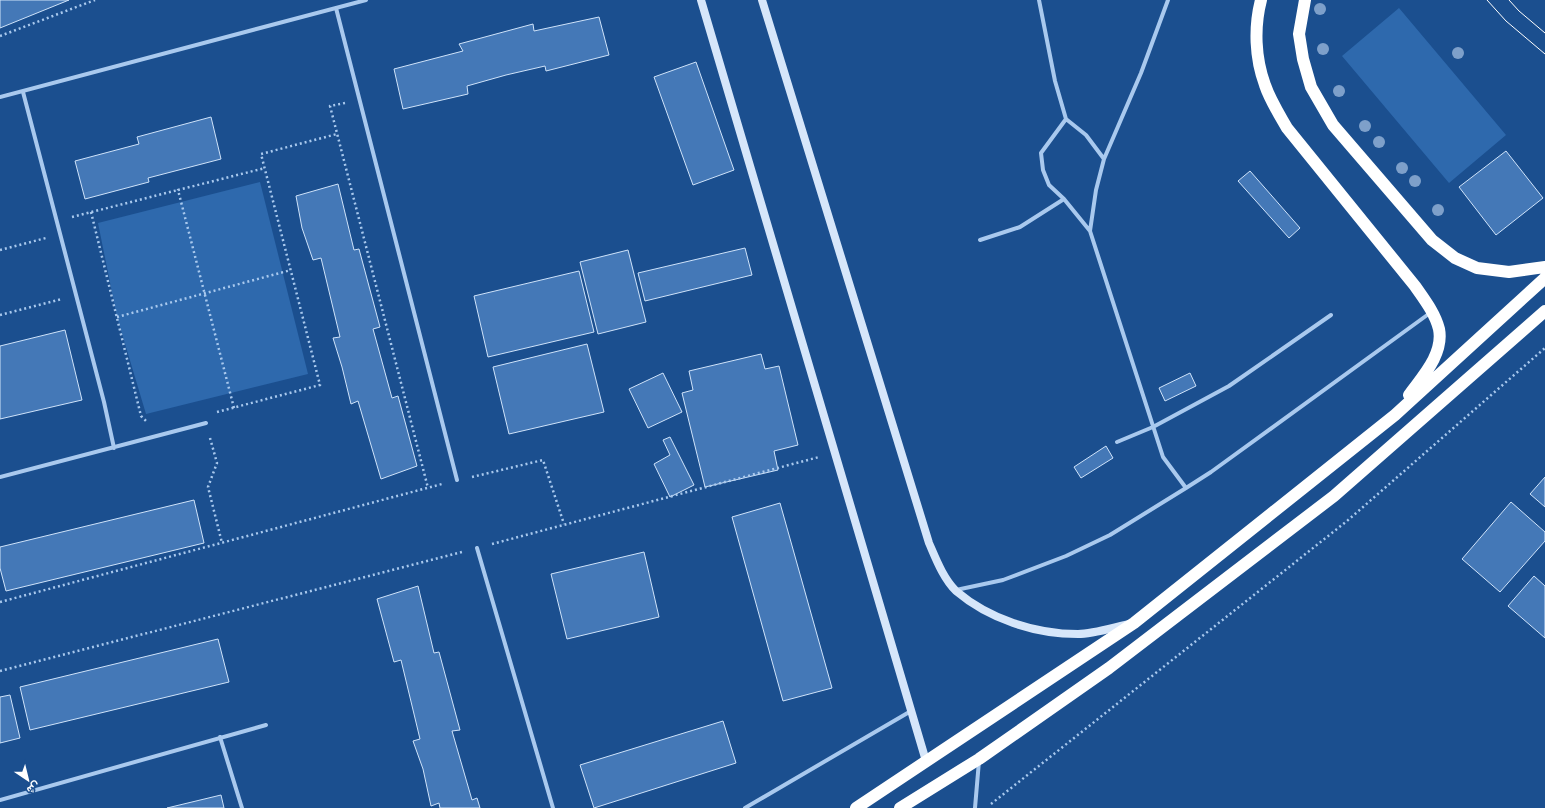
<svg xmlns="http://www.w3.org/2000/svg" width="1545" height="808" font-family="'Public Sans',Vazirmatn,sans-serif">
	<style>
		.green { fill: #2e69ad }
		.building { fill: #4478b7; stroke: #cfe3fa }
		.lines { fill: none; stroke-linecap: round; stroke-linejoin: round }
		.path { stroke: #a9c9ee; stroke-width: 2.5; stroke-dasharray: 2 3; stroke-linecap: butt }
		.street { stroke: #a9c9ee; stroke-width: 4 }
		.secondary { stroke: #d6e6fa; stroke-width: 8 }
		.highway { stroke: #fff; stroke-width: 12 }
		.tram { stroke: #fff; stroke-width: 1 }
		.tree { fill: #7ea0ca }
	</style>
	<rect width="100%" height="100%" fill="#1b4f8f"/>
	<path class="green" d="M1399,8L1506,135L1449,183L1342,56Z
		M260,182L308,374L146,414L117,317L98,223Z"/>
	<path class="building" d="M0,0H69L0,28Z
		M599,17L609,55L546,71L545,66L506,75L467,86L468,94L403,109L394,69L463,51L459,44L533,24L534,31Z
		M696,62L734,170L693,185L654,77Z
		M211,117L221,159L148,178L149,182L85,199L75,161L139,144L137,137Z
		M1506,151L1543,198L1496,235L1459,187Z
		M1250,171L1300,228L1289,238L1238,181Z
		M338,184L354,250L359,249L380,327L373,329L392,398L398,396L417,466L381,479L358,401L351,404L342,367L333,338L340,337L321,258L313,260L302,228L296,196Z
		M745,248L752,275L645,301L638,273Z
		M628,250L646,322L598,334L580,262Z
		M579,271L594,332L488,357L474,296Z
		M65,330L82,400L0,419V346Z
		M587,344L604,412L509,434L493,367Z
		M761,354L765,369L779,366L798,445L774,451L778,470L705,487L682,393L693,390L689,371Z
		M663,373L682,412L648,428L629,389Z
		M1190,373L1196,386L1165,401L1159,388Z
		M670,437L694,485L670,497L654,464L670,455L663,440Z
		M1106,446L1113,458L1081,478L1074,467Z
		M1545,477V507L1530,494Z
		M194,500L204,543L6,591L0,568V547Z
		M1511,502L1545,532V541L1500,592L1462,559Z
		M780,503L832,688L783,701L732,517Z
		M644,552L659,617L567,639L551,574Z
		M1534,576L1545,586V638L1508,606Z
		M418,586L434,653L439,652L460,730L452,731L472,800L477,798L480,808H440L439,803L431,806L423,769L413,741L420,739L401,660L394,662L377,599Z
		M218,639L229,682L30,730L20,687Z
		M10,695L20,738L0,743V697Z
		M723,721L736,763L594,808L580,765Z
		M221,795L224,808H167Z"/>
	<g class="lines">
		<path class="path" d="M0,36L95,0
			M345,103L330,106L428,488
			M91,212L141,416L147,422
			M72,217L178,190
			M0,250L46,238
			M0,315L62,299
			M117,317L291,270
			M234,408L178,190L265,168
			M217,412L320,385L261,154L337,134
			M210,438L217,463L208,487L222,543
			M472,477L543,460L564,524
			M492,544L819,457
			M0,602L442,484
			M0,671L462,552
			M991,804L1347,521L1545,348"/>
		<path class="street" d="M1039,0L1055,81L1066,119L1041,153L1043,170L1049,185L1064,199L1090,231
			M336,8L457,480
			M23,92L104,402L114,448
			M0,97L366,0
			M1066,119L1086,135L1104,159L1141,73L1168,0
			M1104,159L1096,190L1090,231L1163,457L1186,488L1211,472L1430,313
			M980,240L1020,227L1064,199
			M1117,442L1153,427L1229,386L1331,315
			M0,477L206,423
			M477,548L553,808
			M956,590L1003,580L1066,556L1110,535L1186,488
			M220,737L242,808
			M0,800L266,725
			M745,808L911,711
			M975,808L979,761"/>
		<path class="secondary" d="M701,0L926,761
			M762,0L929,543C936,559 943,578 956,591C989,619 1035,634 1078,634C1093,634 1115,627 1130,624"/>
		<path class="highway" d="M1261,0C1254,27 1255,58 1265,85C1270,100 1279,114 1287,128L1415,286C1424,299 1435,313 1439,329C1444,354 1422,377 1409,395
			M1305,0L1299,34L1303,59L1311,87L1333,125L1432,240L1455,258L1477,268L1509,272L1545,267
			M856,808L1134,623L1395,415L1545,278
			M900,808L979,759L1109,668L1334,496L1545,311"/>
		<path class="tram" d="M1487,0L1506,21L1545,54
			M1509,0L1519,11L1545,33"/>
	</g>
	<g class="tree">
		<circle cx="1320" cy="9" r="6"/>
		<circle cx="1323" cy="49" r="6"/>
		<circle cx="1458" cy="53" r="6"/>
		<circle cx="1339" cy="91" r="6"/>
		<circle cx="1365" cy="126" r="6"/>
		<circle cx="1379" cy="142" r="6"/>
		<circle cx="1402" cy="168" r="6"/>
		<circle cx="1415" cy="181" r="6"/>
		<circle cx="1438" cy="210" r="6"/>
	</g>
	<g transform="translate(28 780) rotate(145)" stroke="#1b4f8f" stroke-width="3" paint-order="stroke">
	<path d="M0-3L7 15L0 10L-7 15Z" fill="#ffffff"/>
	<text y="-6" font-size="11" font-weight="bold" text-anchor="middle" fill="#ffffff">ش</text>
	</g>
</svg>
